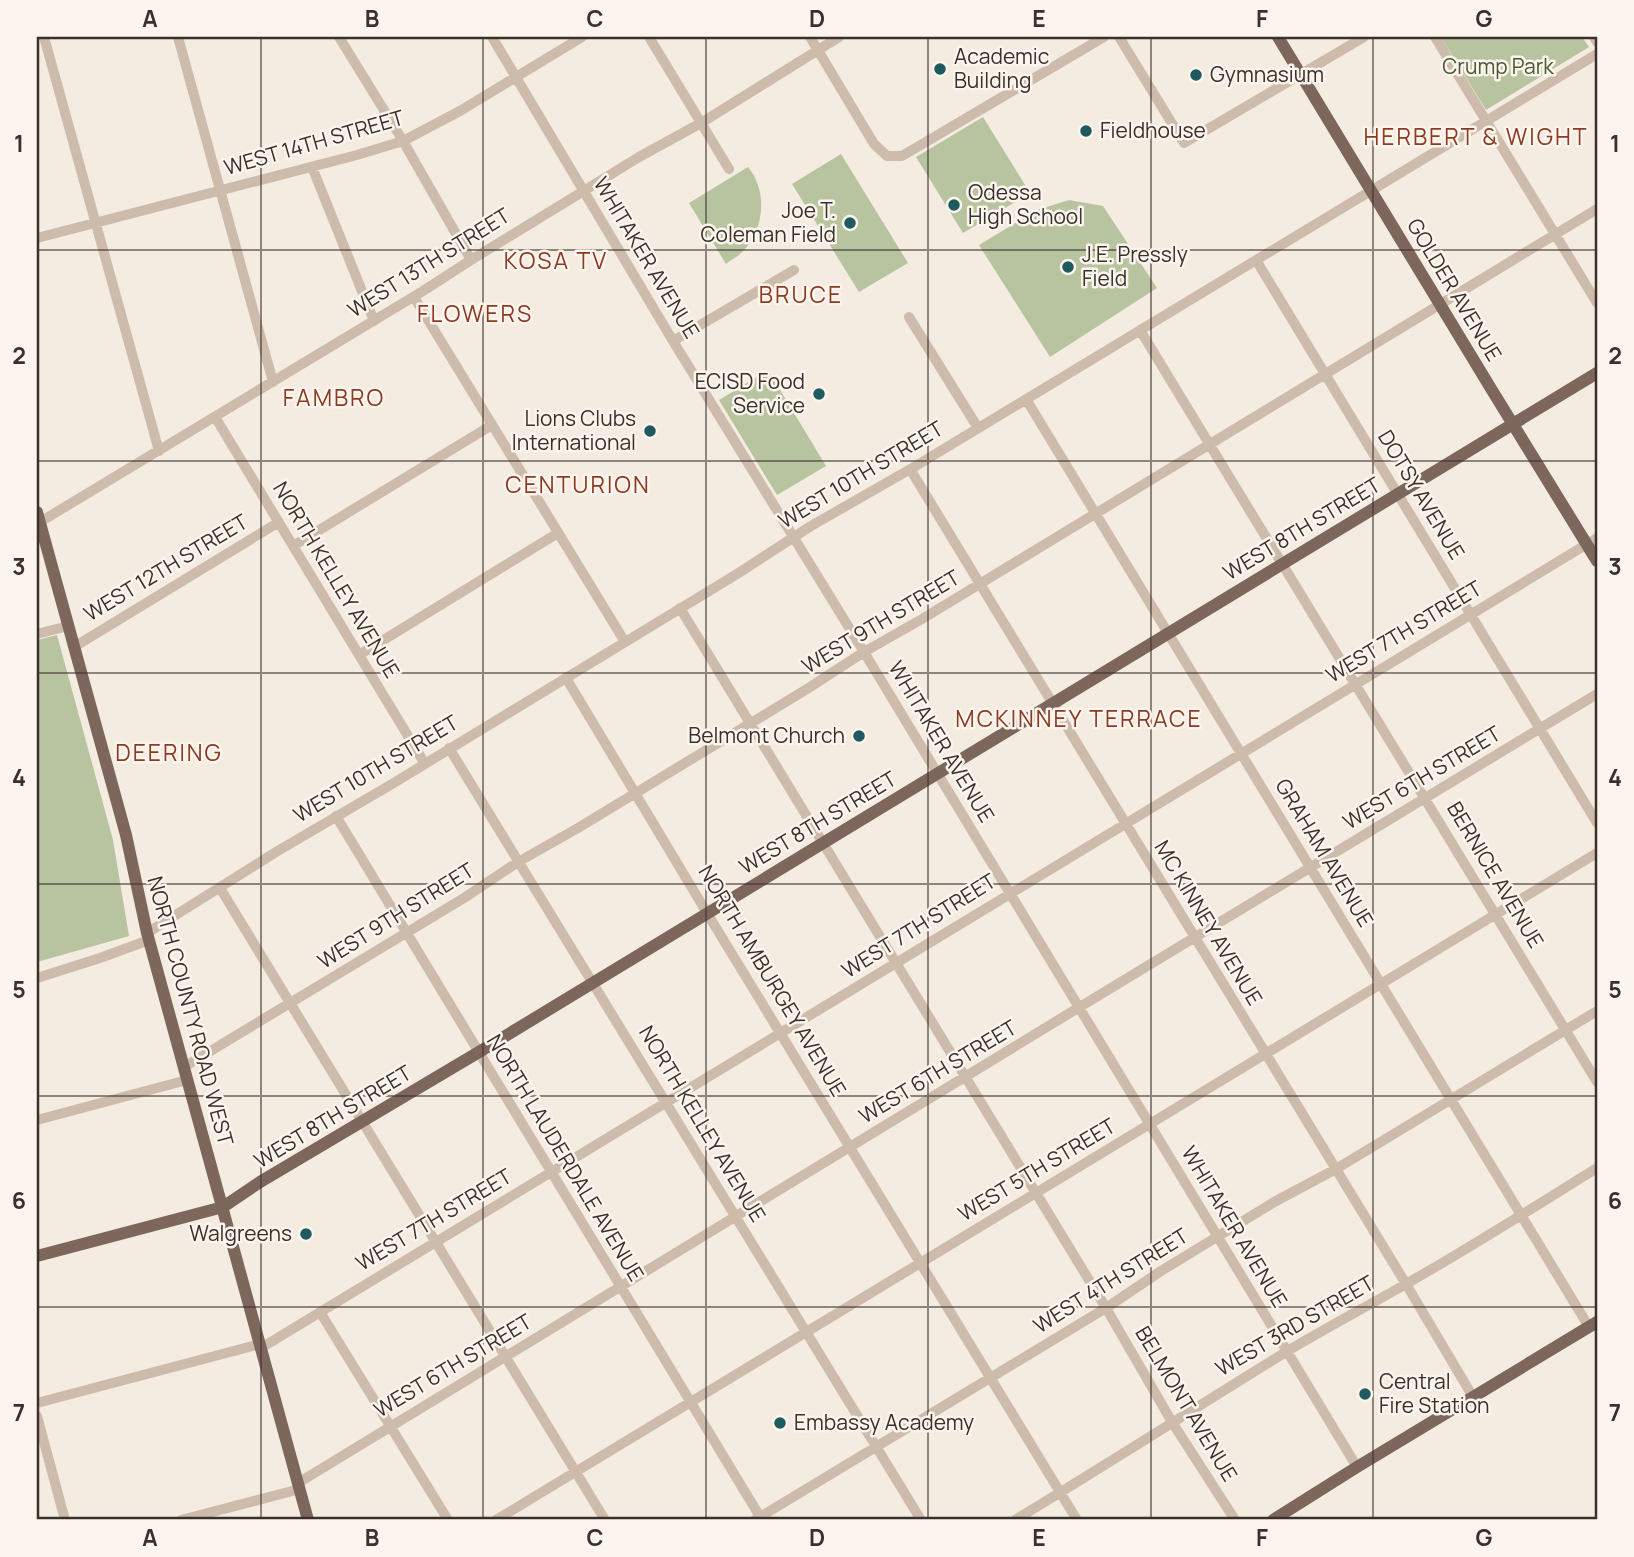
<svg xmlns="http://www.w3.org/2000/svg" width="1634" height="1557" font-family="Manrope,sans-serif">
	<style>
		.green { fill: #b8c4a0 }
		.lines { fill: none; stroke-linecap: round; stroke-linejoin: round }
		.minor { stroke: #cdbbac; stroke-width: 10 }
		.major { stroke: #7d675c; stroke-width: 12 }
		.grid { fill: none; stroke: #3b302b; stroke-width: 2; stroke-opacity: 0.55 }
		.poi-dot { fill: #1f5a5e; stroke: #fbf5ee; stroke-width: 2.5 }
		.labels { text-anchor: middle; stroke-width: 5; stroke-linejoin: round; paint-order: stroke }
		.poi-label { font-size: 21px; fill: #3b302b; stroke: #fbf5ee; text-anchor: start }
		.park-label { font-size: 21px; fill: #4a5a2e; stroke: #fbf5ee }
		.street-label { font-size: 21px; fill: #3b302b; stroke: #fbf5ee }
		.neighbourhood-label { font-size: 23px; letter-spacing: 2px; fill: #8c3b22; stroke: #fbf5ee }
		.neatline { fill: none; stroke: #3b302b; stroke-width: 2.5 }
		.grid-label { font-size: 23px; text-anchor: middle; font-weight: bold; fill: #3b302b }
	</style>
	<rect width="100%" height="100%" fill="#f4ebe1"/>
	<path class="green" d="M1441,37H1582L1589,47L1486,110Z
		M983,117L1030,193L963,233L916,157Z
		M841,154L908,263L859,292L792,184Z
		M748,167C769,192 764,233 740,254C736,258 730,260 726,264L689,203Z
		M1069,200L1103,206L1157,288L1050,357L979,245L1037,210Z
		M768,370L826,466L777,495L719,400Z
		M57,635L113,840L129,936L37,962V640Z"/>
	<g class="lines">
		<path class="minor" d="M44,37L159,451
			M178,37L273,382
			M339,37L403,141L471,260
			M492,37L673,341L864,652L1357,1467
			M649,37L729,169
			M810,37L874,144L887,156H902L1104,37
			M1119,37L1184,143L1364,37
			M1435,37L1597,303
			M1594,37L1597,42
			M312,167L374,321
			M37,238L357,155L403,141L460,111L582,37
			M1256,260L1597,823
			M414,297L625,642
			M909,317L978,428
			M1140,330L1597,1082
			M673,341L794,270
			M1026,399L1589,1327
			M215,417L425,764
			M910,469L1406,1284L1473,1397
			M40,522L423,291L471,260L639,157L701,123L839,37
			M293,546L492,425
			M680,608L1106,1308L1172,1422L1235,1520
			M37,634L68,626
			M74,647L279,522
			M359,655L558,533
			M566,678L707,913L1077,1520
			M449,748L921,1520
			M336,816L762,1520
			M220,888L605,1520
			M147,933L276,852L392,784L737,574L811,526L914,467L1597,54
			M37,978L100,958L149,940
			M184,1067L464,898L518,862L578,828L807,689L864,652L922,619L1597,209
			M37,1120L187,1080
			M320,1312L448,1520
			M261,1348L1597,538
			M37,1403L260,1344
			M37,1416L65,1520
			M298,1483L1078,1008L1597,694
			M181,1520L300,1489
			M496,1520L1597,853
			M755,1520L1106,1308L1161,1271L1276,1201L1336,1169L1597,1011
			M1015,1520C1106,1465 1195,1408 1286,1352C1326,1328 1366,1307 1406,1284C1471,1247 1534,1207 1597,1168"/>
		<path class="major" d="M1278,37L1490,387L1597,561
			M37,512L126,835L147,933L308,1520
			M37,1256L223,1207L260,1182L479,1052L1597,373
			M1273,1520L1357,1467L1597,1322"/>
	</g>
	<path class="grid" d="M261,37V1520M483,37V1520M706,37V1520M928,37V1520M1151,37V1520M1373,37V1520M37,250H1597M37,461H1597M37,673H1597M37,884H1597M37,1096H1597M37,1307H1597"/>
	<g class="poi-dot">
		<circle cx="940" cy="69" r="7"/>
		<circle cx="1196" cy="75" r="7"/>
		<circle cx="1086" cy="131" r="7"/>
		<circle cx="954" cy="205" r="7"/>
		<circle cx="850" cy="223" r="7"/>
		<circle cx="1068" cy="267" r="7"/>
		<circle cx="819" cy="394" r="7"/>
		<circle cx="650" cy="431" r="7"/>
		<circle cx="859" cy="736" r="7"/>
		<circle cx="306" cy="1234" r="7"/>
		<circle cx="1365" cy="1394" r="7"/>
		<circle cx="780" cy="1423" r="7"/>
	</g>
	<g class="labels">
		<g class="poi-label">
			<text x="954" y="64">Academic<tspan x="954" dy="24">Building</tspan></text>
			<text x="1210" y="82">Gymnasium</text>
			<text x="1100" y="138">Fieldhouse</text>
			<text x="968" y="200">Odessa<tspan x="968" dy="24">High School</tspan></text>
			<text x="836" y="218" text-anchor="end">Joe T.<tspan x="836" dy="24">Coleman Field</tspan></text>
			<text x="1082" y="262">J.E. Pressly<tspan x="1082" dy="24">Field</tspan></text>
			<text x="805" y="389" text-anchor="end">ECISD Food<tspan x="805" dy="24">Service</tspan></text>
			<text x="636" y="426" text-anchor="end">Lions Clubs<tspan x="636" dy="24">International</tspan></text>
			<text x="845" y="743" text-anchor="end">Belmont Church</text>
			<text x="292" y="1241" text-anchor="end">Walgreens</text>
			<text x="1379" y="1389">Central<tspan x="1379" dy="24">Fire Station</tspan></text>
			<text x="794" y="1430">Embassy Academy</text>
		</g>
		<g class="park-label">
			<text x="1498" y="74">Crump Park</text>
		</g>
		<g class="street-label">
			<text transform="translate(314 143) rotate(-16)" y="7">WEST 14TH STREET</text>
			<text transform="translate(646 258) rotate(59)" y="7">WHITAKER AVENUE</text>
			<text transform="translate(429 263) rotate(-32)" y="7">WEST 13TH STREET</text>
			<text transform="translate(1454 290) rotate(59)" y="7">GOLDER AVENUE</text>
			<text transform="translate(861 475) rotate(-31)" y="7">WEST 10TH STREET</text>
			<text transform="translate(1421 495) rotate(59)" y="7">DOTSY AVENUE</text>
			<text transform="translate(1302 529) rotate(-31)" y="7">WEST 8TH STREET</text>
			<text transform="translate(166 568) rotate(-31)" y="7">WEST 12TH STREET</text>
			<text transform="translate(336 580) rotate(59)" y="7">NORTH KELLEY AVENUE</text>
			<text transform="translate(881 622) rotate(-31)" y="7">WEST 9TH STREET</text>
			<text transform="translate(1404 632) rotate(-31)" y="7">WEST 7TH STREET</text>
			<text transform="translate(941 742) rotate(59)" y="7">WHITAKER AVENUE</text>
			<text transform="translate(376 769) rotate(-31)" y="7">WEST 10TH STREET</text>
			<text transform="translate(1422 778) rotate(-31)" y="7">WEST 6TH STREET</text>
			<text transform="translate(818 823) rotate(-31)" y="7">WEST 8TH STREET</text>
			<text transform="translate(1324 853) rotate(59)" y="7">GRAHAM AVENUE</text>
			<text transform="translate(1495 875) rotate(59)" y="7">BERNICE AVENUE</text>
			<text transform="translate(396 916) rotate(-32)" y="7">WEST 9TH STREET</text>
			<text transform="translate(1208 923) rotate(59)" y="7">MC KINNEY AVENUE</text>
			<text transform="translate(919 926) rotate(-32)" y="7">WEST 7TH STREET</text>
			<text transform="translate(772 981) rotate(59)" y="7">NORTH AMBURGEY AVENUE</text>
			<text transform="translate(190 1011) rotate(75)" y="7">NORTH COUNTY ROAD WEST</text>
			<text transform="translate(938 1072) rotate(-31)" y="7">WEST 6TH STREET</text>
			<text transform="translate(333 1117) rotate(-31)" y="7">WEST 8TH STREET</text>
			<text transform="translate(702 1124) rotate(59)" y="7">NORTH KELLEY AVENUE</text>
			<text transform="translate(565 1158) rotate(59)" y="7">NORTH LAUDERDALE AVENUE</text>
			<text transform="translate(1037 1170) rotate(-31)" y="7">WEST 5TH STREET</text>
			<text transform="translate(434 1220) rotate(-31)" y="7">WEST 7TH STREET</text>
			<text transform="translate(1234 1227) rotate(59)" y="7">WHITAKER AVENUE</text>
			<text transform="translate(1111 1281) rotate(-32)" y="7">WEST 4TH STREET</text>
			<text transform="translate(1295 1326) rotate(-30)" y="7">WEST 3RD STREET</text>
			<text transform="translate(453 1366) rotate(-31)" y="7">WEST 6TH STREET</text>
			<text transform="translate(1186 1404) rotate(59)" y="7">BELMONT AVENUE</text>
		</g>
		<g class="neighbourhood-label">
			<text x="1476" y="145">HERBERT &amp; WIGHT</text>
			<text x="556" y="269">KOSA TV</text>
			<text x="801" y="303">BRUCE</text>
			<text x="475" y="322">FLOWERS</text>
			<text x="334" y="406">FAMBRO</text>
			<text x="578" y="493">CENTURION</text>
			<text x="1079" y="727">MCKINNEY TERRACE</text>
			<text x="169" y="761">DEERING</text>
		</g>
	</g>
	<rect width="1634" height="1557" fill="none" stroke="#fbf5ee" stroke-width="77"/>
	<rect x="38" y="38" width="1558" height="1480" class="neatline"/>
	<g class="grid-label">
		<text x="150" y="27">A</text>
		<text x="372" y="27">B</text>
		<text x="595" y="27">C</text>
		<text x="817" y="27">D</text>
		<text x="1039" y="27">E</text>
		<text x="1262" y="27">F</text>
		<text x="1484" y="27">G</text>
		<text x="19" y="152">1</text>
		<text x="1615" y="152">1</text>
		<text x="19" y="364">2</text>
		<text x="1615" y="364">2</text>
		<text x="19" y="575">3</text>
		<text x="1615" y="575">3</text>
		<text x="19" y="786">4</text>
		<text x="1615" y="786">4</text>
		<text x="19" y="998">5</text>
		<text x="1615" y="998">5</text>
		<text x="19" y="1209">6</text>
		<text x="1615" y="1209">6</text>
		<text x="19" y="1421">7</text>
		<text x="1615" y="1421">7</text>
		<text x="150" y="1546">A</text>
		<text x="372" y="1546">B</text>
		<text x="595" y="1546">C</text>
		<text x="817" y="1546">D</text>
		<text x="1039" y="1546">E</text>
		<text x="1262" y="1546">F</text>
		<text x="1484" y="1546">G</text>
	</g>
</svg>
